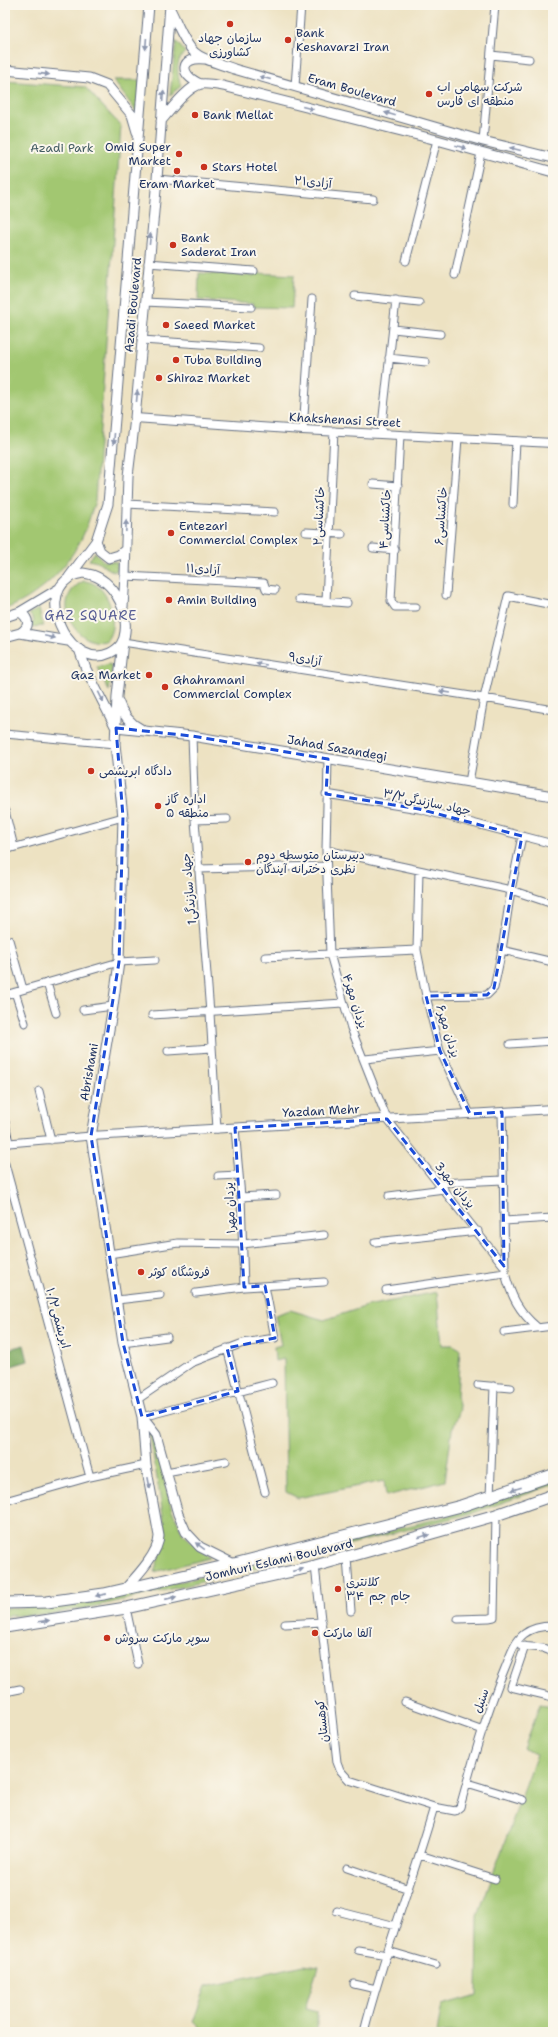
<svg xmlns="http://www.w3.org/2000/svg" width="558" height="2037" font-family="'Shantell Sans','Playpen Sans Arabic',sans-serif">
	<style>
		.green { fill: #a2c771; stroke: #5e7b68 }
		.forest { fill: #81ac63; stroke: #4e6e60 }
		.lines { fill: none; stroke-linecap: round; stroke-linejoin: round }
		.minor-casing { stroke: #646e81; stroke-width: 9 }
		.tertiary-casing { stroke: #646e81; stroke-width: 10 }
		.secondary-casing { stroke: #646e81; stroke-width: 11 }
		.primary-casing { stroke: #646e81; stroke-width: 13 }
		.minor { stroke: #fff; stroke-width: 7 }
		.tertiary { stroke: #fff; stroke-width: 8 }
		.secondary { stroke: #fff; stroke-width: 9 }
		.primary { stroke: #fff; stroke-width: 11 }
		.oneway { fill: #8d97ae }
		.marked { fill: none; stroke: #1d4ed8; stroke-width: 3; stroke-dasharray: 8 5; stroke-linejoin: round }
		.poi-dot { fill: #c8321e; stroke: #fbf7ec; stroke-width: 1.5 }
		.labels { text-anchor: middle; stroke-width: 4; stroke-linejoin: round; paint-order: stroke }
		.poi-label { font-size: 12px; fill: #1b2f5e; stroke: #fbf7ec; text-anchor: start }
		.street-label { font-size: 12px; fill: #1b2f5e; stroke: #fbf7ec }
		.park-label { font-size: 12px; fill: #445d64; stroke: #fbf7ec }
		.neighbourhood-label { font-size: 13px; letter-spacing: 1px; fill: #555c94; stroke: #fbf7ec }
	</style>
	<rect width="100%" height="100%" fill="#fbf7ec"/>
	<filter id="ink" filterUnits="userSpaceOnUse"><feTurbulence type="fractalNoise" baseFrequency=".025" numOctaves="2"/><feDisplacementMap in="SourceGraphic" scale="8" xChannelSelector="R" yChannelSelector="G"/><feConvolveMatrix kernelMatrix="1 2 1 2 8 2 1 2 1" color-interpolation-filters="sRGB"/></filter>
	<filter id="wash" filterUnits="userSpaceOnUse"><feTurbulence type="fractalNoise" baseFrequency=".012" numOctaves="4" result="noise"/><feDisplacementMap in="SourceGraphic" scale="16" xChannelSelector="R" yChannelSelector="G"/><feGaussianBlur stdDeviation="0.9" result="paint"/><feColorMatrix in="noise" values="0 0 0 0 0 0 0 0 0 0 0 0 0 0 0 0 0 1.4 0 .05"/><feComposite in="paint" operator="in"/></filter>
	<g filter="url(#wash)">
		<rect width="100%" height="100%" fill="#ede2c2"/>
		<path class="green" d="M176,41L185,52C175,62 177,73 181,86L170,95Z
			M113,80H140L139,115Z
			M5,81L85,87L121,126L95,501C90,516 86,532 78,545C63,572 35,599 5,609Z
			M199,273L254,276L255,273L294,275L292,308L253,307V304L198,300Z
			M95,552L103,561L117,562V570L114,572L97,562L89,560Z
			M84,581C109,582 121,624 106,641C75,648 48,598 84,581Z
			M39,609L43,626L31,627L34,620L29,614Z
			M110,664L112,670L109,691L97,667Z
			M437,1292L442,1345H453L460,1349L457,1396L460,1410L452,1430L445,1481L386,1496L384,1481L298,1498L286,1492L284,1359L275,1361L274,1347L281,1345L275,1315L290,1310L324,1320L367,1306Z
			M152,1433L172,1510L183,1534L210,1558L154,1572L166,1534L150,1435Z
			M553,1481V1485L549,1486L476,1512L206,1581L92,1607L50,1614L5,1616V1608L74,1605L188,1580L440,1518Z
			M540,1704L553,1706V2032H437L442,2005L477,1995L478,1915L537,1754L524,1749Z
			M304,1965L318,1967L305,2008L317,2011V2032H205L193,2022L206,1986Z"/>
		<path class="forest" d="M24,1345L28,1361L5,1368V1350Z"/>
	</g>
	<g filter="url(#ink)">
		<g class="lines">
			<g class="minor-casing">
				<path id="minor" d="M491,55L529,59
					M295,86L301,5
					M483,141L495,5
					M157,179L373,199
					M406,261L437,140
					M148,263L254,271
					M455,275L481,153
					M355,296L419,303
					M145,302L251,307
					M393,329L440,334
					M142,340L259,348
					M389,358L426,362
					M303,430L312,299
					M381,434L396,300
					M400,435L391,601L395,607H416
					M373,484L398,486
					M127,504L275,512
					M513,504L516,441
					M306,532L342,534
					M373,548L395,550
					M125,576L264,583L266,589L275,590
					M446,595L458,438
					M299,599L347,603
					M326,601L334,431
					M123,642L484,698L553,710
					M5,734L115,744
					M192,736L195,820L210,1013L217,1129
					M328,759L326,850L330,954L351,1028L387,1119L504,1266
					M469,782L484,698L508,596L553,605
					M326,794L419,809L553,844
					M5,811L14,847
					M195,820L227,819
					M5,850L123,817
					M326,850L511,890L553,904
					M198,869L326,866
					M419,871L417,950L426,996L440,1051L470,1114
					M9,940L23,989
					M502,950L553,962
					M265,957L417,950
					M47,983L56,1013
					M15,992L25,1023
					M5,995L119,962L155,960
					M426,996L487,995L494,988L502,950L511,890L522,836
					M83,1010L113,1006
					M152,1015L343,1003
					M510,1044L553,1041
					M168,1051L212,1048
					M365,1059L440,1051
					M39,1091L51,1140
					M502,1112L505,1273C511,1296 519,1312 537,1327
					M5,1122L9,1143
					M235,1128L241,1197L244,1287
					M5,1146L9,1143L91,1136
					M5,1164L90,1477
					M218,1176L239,1175
					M439,1183L503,1180
					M389,1196L444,1189
					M241,1197L276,1195
					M504,1221L553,1218
					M375,1242L478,1231
					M109,1254L178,1243L242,1244L324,1235
					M386,1290L505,1273
					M196,1293L244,1287L324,1282
					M117,1300L160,1295
					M504,1332L553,1326
					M123,1343L167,1337
					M227,1348L265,1492
					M478,1385L511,1388
					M138,1399L191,1363L243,1343L275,1338L265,1286
					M142,1417L272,1383
					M166,1472L226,1461
					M490,1498L494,1386
					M5,1501L90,1477L146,1465
					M347,1558L351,1611
					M315,1566L337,1762L340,1770L349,1780L434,1807L455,1811L460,1807C473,1760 486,1713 505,1668C510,1656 514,1642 524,1634C533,1627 543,1626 553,1626
					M126,1608L138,1664
					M458,1619L489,1618L494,1617L496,1515
					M285,1624L322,1622
					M521,1646L543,1648L553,1652
					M525,1646L511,1687L553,1697
					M5,1692L20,1689
					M405,1702L483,1730
					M467,1783L523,1800
					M420,1855L495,1879
					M347,1868L409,1889
					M337,1911L396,1926
					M358,1950L387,1955
					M388,1951L436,1965
					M354,1984L376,1989
					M364,2032C383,1956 412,1882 434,1807"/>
			</g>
			<g class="tertiary-casing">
				<path id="tertiary" d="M135,418L303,430L553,443
					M91,1136L553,1109"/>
			</g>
			<g class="secondary-casing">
				<path id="secondary" d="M170,9C177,22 183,41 194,52C204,61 222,64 234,69L483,141L553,158
					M5,70L89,78L107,85L132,115L137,132
					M201,84C178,75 180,56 205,59
					M161,121C170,111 187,87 201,84C207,83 217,85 223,86L437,140L553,172
					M96,541L100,551L109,558L119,555L125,550
					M83,573C111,576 128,606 125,632C124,642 120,648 110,653C73,671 35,601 69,578C72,575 79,574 83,573Z
					M69,577L96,541L108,504L149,5
					M123,607L125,576L128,476L135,418L157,179L170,5
					M5,617L20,612L60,588
					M20,633C30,627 30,619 20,612
					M5,637L20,633L68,641
					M123,642L117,696L115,744L123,817L119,962L113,1006L91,1136L123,1343L142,1417L146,1465L159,1536C159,1553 136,1577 125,1589
					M79,649L86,669L115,726
					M118,701C122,713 129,723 141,729
					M116,728L192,736L553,796
					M142,1417L156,1435L178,1514L186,1532L200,1547L234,1564"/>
			</g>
			<g class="primary-casing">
				<path id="primary" d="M5,1603L47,1602L104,1594L234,1564L461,1506L553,1475
					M5,1627L126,1608L315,1566L496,1515L553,1495"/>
			</g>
			<use href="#minor" class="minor"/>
			<use href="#tertiary" class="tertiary"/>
			<use href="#secondary" class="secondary"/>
			<use href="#primary" class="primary"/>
		</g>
		<defs><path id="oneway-solid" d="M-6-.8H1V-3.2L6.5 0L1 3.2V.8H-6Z"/></defs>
		<g class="oneway">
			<use href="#oneway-solid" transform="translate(146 44) rotate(94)"/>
			<use href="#oneway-solid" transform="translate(44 74) rotate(6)"/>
			<use href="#oneway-solid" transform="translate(265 78) rotate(-165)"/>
			<use href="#oneway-solid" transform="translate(163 96) rotate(-86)"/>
			<use href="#oneway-solid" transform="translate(308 108) rotate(14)"/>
			<use href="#oneway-solid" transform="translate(390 114) rotate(-164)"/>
			<use href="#oneway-solid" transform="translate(461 147) rotate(17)"/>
			<use href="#oneway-solid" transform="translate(515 149) rotate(-166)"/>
			<use href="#oneway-solid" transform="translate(150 239) rotate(-84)"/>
			<use href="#oneway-solid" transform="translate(137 396) rotate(-85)"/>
			<use href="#oneway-solid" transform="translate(114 439) rotate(95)"/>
			<use href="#oneway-solid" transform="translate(126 526) rotate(-88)"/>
			<use href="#oneway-solid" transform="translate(50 637) rotate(12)"/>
			<use href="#oneway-solid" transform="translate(261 664) rotate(-171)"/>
			<use href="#oneway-solid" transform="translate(445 692) rotate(-171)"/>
			<use href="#oneway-solid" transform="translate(101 697) rotate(64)"/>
			<use href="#oneway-solid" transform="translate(149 1483) rotate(79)"/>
			<use href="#oneway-solid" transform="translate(516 1489) rotate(162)"/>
			<use href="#oneway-solid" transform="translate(424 1536) rotate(-16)"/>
			<use href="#oneway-solid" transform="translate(200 1546) rotate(-144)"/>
			<use href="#oneway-solid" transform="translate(298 1570) rotate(-13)"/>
			<use href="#oneway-solid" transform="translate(101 1595) rotate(169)"/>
			<use href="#oneway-solid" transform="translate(171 1598) rotate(-13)"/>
			<use href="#oneway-solid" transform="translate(44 1621) rotate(-7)"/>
		</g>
	</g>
	<path class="marked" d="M116,728L192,736L328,759L326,794L419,809L522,836L494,988L487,995L426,996L440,1051L470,1114L502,1112L504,1266L387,1119L235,1128L244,1287L265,1286L275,1338L227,1348L238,1391L142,1417L123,1343L91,1136L119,962L123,817Z"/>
	<g class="poi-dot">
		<circle cx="230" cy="24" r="4"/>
		<circle cx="288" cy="40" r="4"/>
		<circle cx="429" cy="94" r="4"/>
		<circle cx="195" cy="115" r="4"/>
		<circle cx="179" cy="154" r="4"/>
		<circle cx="204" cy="167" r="4"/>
		<circle cx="177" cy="171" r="4"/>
		<circle cx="173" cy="245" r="4"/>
		<circle cx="166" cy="325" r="4"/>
		<circle cx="176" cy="360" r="4"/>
		<circle cx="159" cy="378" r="4"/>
		<circle cx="171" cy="533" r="4"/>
		<circle cx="169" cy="600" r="4"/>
		<circle cx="149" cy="675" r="4"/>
		<circle cx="165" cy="687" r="4"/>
		<circle cx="91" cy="771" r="4"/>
		<circle cx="158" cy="806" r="4"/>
		<circle cx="248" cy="862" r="4"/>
		<circle cx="141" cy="1272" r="4"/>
		<circle cx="338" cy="1589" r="4"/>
		<circle cx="315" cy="1633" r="4"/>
		<circle cx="107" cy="1638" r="4"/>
	</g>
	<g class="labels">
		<g class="poi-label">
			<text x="296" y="37">Bank<tspan x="296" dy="14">Keshavarzi Iran</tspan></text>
			<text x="230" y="42" text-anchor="middle">سازمان جهاد<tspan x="230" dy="14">کشاورزی</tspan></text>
			<text x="437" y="91">شرکت سهامی اب<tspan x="437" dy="14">منطقه ای فارس</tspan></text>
			<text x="203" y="119">Bank Mellat</text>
			<text x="171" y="151" text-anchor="end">Omid Super<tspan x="171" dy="14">Market</tspan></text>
			<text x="212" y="171">Stars Hotel</text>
			<text x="177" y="188" text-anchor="middle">Eram Market</text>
			<text x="181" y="242">Bank<tspan x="181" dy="14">Saderat Iran</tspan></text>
			<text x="174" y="329">Saeed Market</text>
			<text x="184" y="364">Tuba Building</text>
			<text x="167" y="382">Shiraz Market</text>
			<text x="179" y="530">Entezari<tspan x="179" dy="14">Commercial Complex</tspan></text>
			<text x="177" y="604">Amin Building</text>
			<text x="141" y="679" text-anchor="end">Gaz Market</text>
			<text x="173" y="684">Ghahramani<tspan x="173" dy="14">Commercial Complex</tspan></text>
			<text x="99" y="775">دادگاه ابریشمی</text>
			<text x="166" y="803">اداره گاز<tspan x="166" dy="14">منطقه ۵</tspan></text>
			<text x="256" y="859">دبیرستان متوسطه دوم<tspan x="256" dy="14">نظری دخترانه آیندگان</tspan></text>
			<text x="149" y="1276">فروشگاه کوثر</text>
			<text x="346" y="1586">کلانتری<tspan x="346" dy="14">۳۴ جام جم</tspan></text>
			<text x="323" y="1637">آلفا مارکت</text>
			<text x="115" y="1642">سوپر مارکت سروش</text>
		</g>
		<g class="street-label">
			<text transform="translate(352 90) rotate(16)" y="4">Eram Boulevard</text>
			<text transform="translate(313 182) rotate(5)" y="4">آزادی۲۱</text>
			<text transform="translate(133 305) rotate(-85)" y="4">Azadi Boulevard</text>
			<text transform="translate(345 420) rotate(3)" y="4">Khakshenasi Street</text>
			<text transform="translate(319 516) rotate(-87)" y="4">خاکشناسی۲</text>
			<text transform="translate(441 516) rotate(-86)" y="4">خاکشناسی۶</text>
			<text transform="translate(385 519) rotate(-87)" y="4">خاکشناسی۴</text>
			<text transform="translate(203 569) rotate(3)" y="4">آزادی۱۱</text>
			<text transform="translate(305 659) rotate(9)" y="4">آزادی۹</text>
			<text transform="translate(337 748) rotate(10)" y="4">Jahad Sazandegi</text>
			<text transform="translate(427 802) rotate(12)" y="4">۳/۲جهاد سازندگی</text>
			<text transform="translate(189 889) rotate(-95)" y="4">1جهاد سازندگی</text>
			<text transform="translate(355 1001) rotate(72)" y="4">یزدان مهر۴</text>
			<text transform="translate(448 1031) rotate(73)" y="4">یزدان مهر۶</text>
			<text transform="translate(89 1072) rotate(-80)" y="4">Abrishami</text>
			<text transform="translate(321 1111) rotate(-3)" y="4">Yazdan Mehr</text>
			<text transform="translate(455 1185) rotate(51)" y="4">3یزدان مهر</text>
			<text transform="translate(230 1208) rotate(-93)" y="4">یزدان مهر۱</text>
			<text transform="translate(58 1318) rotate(75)" y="4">۱۰/۲ابریشمی</text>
			<text transform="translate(279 1560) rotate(-13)" y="4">Jomhuri Eslami Boulevard</text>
			<text transform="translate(481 1701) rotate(-71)" y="4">سنبل</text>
			<text transform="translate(322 1721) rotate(-96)" y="4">کوهستان</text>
		</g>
		<g class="park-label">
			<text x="62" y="152">Azadi Park</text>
		</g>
		<g class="neighbourhood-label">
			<text x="91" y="620">GAZ SQUARE</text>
		</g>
	</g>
	<rect width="558" height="2037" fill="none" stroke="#fbf7ec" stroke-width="20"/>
</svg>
